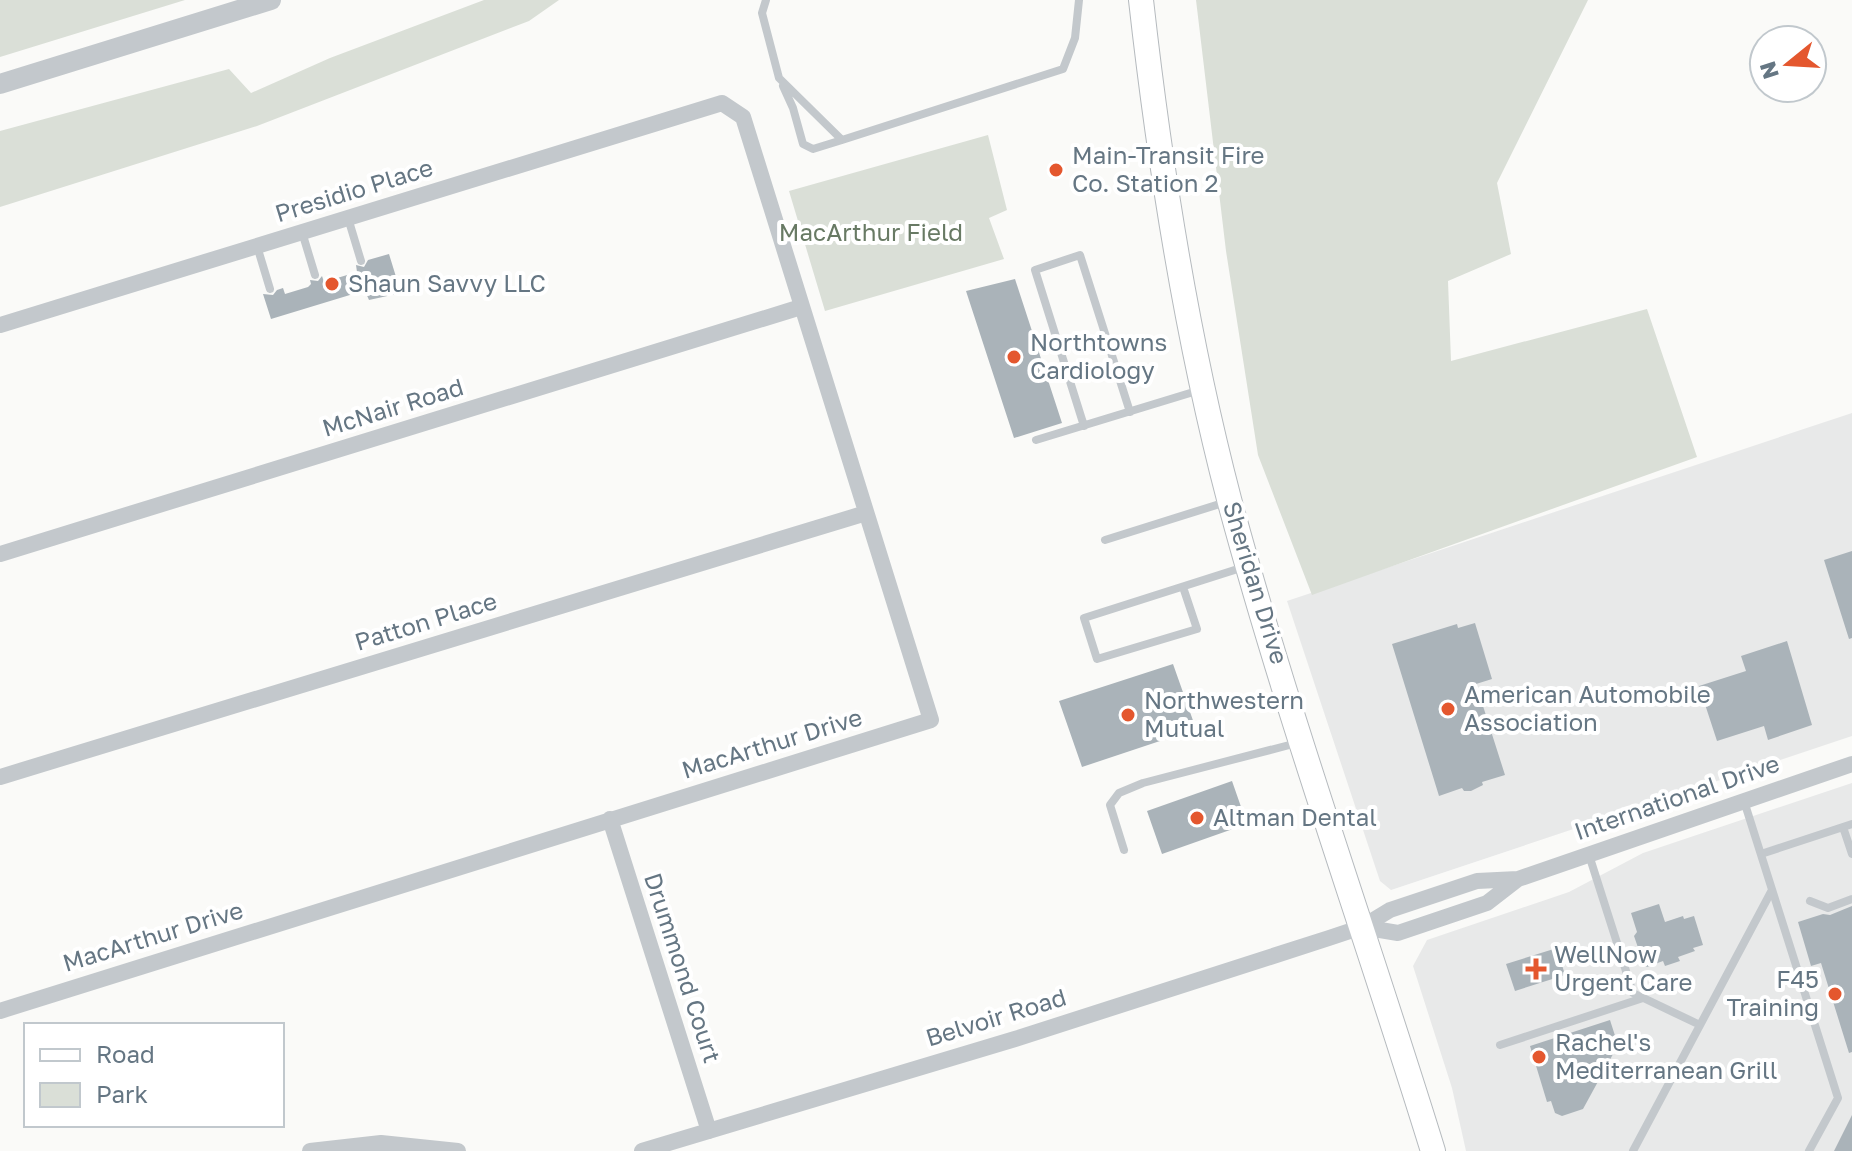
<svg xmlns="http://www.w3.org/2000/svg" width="1852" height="1151" font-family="'Golos Text',sans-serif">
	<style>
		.built { fill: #e8e9e9 }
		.green { fill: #dadfd7 }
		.building { fill: #aab3b9 }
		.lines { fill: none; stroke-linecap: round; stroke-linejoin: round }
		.primary-casing { stroke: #b5babe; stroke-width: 26 }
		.service { stroke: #c3c8cc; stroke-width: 8 }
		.minor { stroke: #c3c8cc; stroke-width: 16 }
		.tertiary { stroke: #c3c8cc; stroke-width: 20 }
		.primary { stroke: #fff; stroke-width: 24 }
		.poi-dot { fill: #e4572e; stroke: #fff; stroke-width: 3 }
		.labels { text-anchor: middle; stroke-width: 8; stroke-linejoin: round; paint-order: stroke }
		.poi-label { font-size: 24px; fill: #657683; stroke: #fff; text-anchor: start }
		.street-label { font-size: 24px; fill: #657683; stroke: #fff }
		.park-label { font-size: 24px; fill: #687a64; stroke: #fff }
	</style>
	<rect width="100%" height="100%" fill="#fafaf8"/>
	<path class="built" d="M1852,413V736L1391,890L1380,881L1287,601Z
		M1852,783V1151H1466L1452,1088L1413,966L1427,940L1569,892L1643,853Z"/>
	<path class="green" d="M0,0H185L0,57Z
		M484,0H559L529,21L257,126L0,207V131L229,69L251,93L330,58Z
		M1196,0H1588L1497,183L1511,254L1448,281L1451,361L1647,309L1697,457L1312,595L1258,455L1226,251Z
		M988,135L1007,210L989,218L1004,259L825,311L789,191Z"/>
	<path class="building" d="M389,254L401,293L369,300L365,291H363L271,319L263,294L273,295L277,290L283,288L285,294L308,287L311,284L310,280L318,281L322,276L324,282L357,272L356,265L364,267L368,260Z
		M1015,279L1062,423L1014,438L966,291Z
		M1852,551V638L1849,639L1824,560Z
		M1475,623L1492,679L1476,684L1505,775L1482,782L1483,785L1471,791H1464L1462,788L1439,796L1392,644L1457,624L1458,628Z
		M1787,641L1812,725L1768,740L1764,726L1717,741L1699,686L1746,671L1741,656Z
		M1173,664L1196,729L1082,767L1059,701Z
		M1232,781L1247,824L1162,854L1147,811Z
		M1659,904L1665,922L1683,916L1684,919L1694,916L1703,945L1693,948L1695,951L1678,957L1680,961L1665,966L1663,961L1647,967L1644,965L1634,936L1637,932L1631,913Z
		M1852,906V1052L1849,1053L1821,963L1811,966L1798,922L1823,914L1830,915Z
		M1557,948L1565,975L1515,991L1506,964Z
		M1610,1020L1618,1045L1583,1109L1562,1116L1555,1113L1551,1101L1547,1102L1530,1046Z
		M1852,1115V1151H1834Z"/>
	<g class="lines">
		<g class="primary-casing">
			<path id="primary" d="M1141,0C1160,169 1186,335 1229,499C1288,719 1366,934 1433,1151"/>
		</g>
		<path class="service" d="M766,0L762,13L779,78L842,140L1063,69L1075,38L1079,0
			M783,86L793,108L803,144L813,149L842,140
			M348,218L361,261
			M302,232L315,275
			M257,246L270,289
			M1084,426L1035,270L1080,255L1130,412
			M1036,440L1200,390
			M1105,540L1226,502
			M1183,587L1197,629L1097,659L1084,618L1244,567
			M1744,801L1838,1098L1809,1151
			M1843,827L1852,854
			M1124,850L1110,805L1119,793L1143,783L1297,743
			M1761,854L1852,824
			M1589,855L1633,993L1700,1025
			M1810,901L1828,908L1852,899
			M1500,1045L1643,998
			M1633,1151L1772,890"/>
		<path class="minor" d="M0,325L722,103L743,117L931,720L0,1011
			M0,554L801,307
			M0,777L866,513
			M610,819L709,1131
			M1362,927L1398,933L1487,903L1518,879
			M310,1151L381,1143L458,1151
			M642,1151L1015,1039L1329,938L1362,927L1390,910L1477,881L1518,879L1852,764"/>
		<path class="tertiary" d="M0,84L271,0"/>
		<use href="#primary" class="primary"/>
	</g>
	<g class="poi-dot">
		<circle cx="1056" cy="170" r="8"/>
		<circle cx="332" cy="284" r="8"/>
		<circle cx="1014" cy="357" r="8"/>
		<circle cx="1448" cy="709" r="8"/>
		<circle cx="1128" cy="715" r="8"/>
		<circle cx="1197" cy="818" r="8"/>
		<path d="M1532 957h8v8h8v8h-8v8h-8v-8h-8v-8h8z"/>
		<circle cx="1835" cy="994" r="8"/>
		<circle cx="1539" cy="1057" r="8"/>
	</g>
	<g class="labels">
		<g class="poi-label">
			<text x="1072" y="164">Main-Transit Fire<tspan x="1072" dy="28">Co. Station 2</tspan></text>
			<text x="348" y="292">Shaun Savvy LLC</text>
			<text x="1030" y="351">Northtowns<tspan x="1030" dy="28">Cardiology</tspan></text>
			<text x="1464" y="703">American Automobile<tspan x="1464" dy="28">Association</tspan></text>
			<text x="1144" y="709">Northwestern<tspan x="1144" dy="28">Mutual</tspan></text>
			<text x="1213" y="826">Altman Dental</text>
			<text x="1554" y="963">WellNow<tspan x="1554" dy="28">Urgent Care</tspan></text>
			<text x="1819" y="988" text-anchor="end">F45<tspan x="1819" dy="28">Training</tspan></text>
			<text x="1555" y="1051">Rachel's<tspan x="1555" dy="28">Mediterranean Grill</tspan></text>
		</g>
		<g class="street-label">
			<text transform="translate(354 191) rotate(-17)" y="8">Presidio Place</text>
			<text transform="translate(393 408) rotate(-17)" y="8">McNair Road</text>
			<text transform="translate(1255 583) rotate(73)" y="8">Sheridan Drive</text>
			<text transform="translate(426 622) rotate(-17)" y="8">Patton Place</text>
			<text transform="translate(772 744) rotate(-17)" y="8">MacArthur Drive</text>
			<text transform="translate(1677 798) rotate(-19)" y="8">International Drive</text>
			<text transform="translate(153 937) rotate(-17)" y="8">MacArthur Drive</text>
			<text transform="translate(682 968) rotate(72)" y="8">Drummond Court</text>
			<text transform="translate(996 1018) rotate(-17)" y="8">Belvoir Road</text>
		</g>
		<g class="park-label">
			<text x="871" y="241">MacArthur Field</text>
		</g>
	</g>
	<rect x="24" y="1023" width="260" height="104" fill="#ffffff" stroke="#c1c8cd" stroke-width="2"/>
	<rect x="40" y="1049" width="40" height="12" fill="#ffffff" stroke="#c1c8cd" stroke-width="2"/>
	<text x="96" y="1063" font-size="24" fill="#657683">Road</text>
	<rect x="40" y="1083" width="40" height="24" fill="#dadfd7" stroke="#c1c8cd" stroke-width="2"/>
	<text x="96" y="1103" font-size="24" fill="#657683">Park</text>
	<g transform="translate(1788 64) rotate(252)"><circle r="38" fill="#ffffff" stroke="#c1c8cd" stroke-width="2"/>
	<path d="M0-6L14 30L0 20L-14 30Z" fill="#e4572e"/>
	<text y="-12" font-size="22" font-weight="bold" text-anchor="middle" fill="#657683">N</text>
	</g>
</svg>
